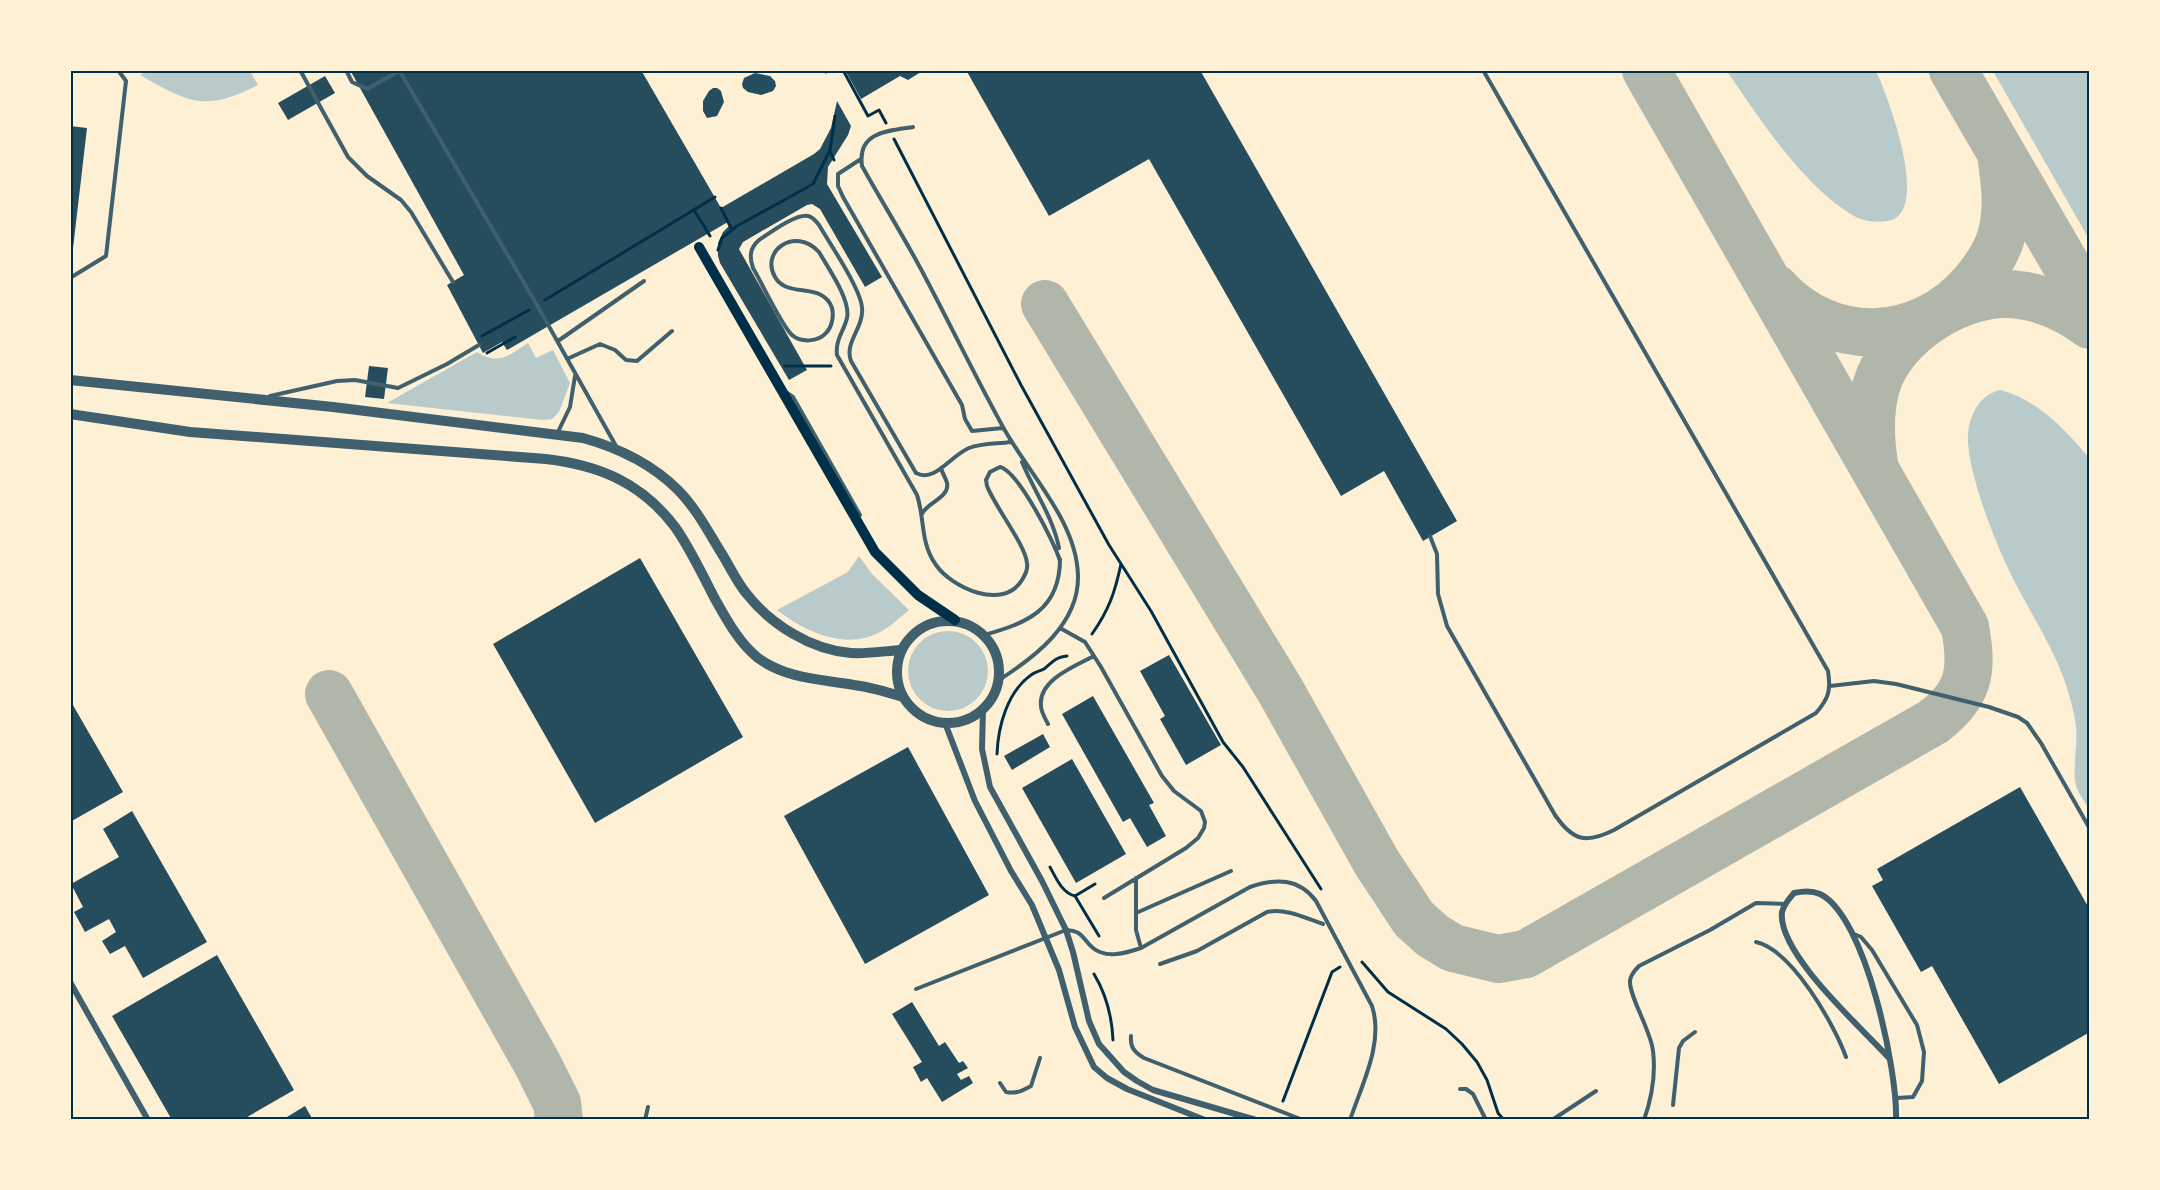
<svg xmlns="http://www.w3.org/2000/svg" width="2160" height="1190" font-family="'Public Sans',sans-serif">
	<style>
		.green { fill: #b9caca }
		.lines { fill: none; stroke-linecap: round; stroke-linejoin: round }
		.taxiway { stroke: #b1b6ab; stroke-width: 48 }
		.building { fill: #264d5e }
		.path { stroke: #003049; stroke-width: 3 }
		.service { stroke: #3f606c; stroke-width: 4 }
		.minor { stroke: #3f606c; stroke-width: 6 }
		.tertiary { stroke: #3f606c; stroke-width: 10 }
		.secondary { stroke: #003049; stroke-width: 10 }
		.neatline { fill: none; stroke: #003049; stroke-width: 2 }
	</style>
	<rect width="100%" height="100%" fill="#fdf0d5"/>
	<path class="green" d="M149,70L250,71L258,85C205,112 189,103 140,75Z
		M1727,71H1876C1887,94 1933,215 1887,221C1875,222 1867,222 1856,217C1805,189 1759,118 1727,71Z
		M1993,71H2089V239Z
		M528,343L536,358L553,350L570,383L559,412L552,419L542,420L387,403L477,352C499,366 509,355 528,343Z
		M2000,390C2038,400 2065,429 2089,458V809C2085,802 2078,793 2076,786C2072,767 2078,746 2076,726C2074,712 2070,696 2065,682C2051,641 2024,604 2006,564C1992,533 1966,468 1968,434C1970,413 1980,395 2000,390Z
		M859,556L873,575L909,610C900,617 892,625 882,631C847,651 807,633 777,610L848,572Z
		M908 671a40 40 0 1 1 80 0a40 40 0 1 1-80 0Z"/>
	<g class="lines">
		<path class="taxiway" d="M1953,70L2090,306
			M1775,288C1831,350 1920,345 1973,284C1985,270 1996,254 2001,237C2009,209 2005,182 2001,154
			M1045,304L1280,690L1377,863L1414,919L1433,936L1453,948L1498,959L1526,954L1933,722C1970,694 1973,671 1965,627L1646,70
			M1874,464C1870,438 1869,412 1876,387C1891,333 1964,287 2019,295C2046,298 2068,309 2090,325
			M329,694L538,1065L557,1103L559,1120"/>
	</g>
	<path class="building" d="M350,70H641L721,208L814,154L820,149L831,128L837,101L851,126L848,135L828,167L827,184L882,277L865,287L820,209L812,204L807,205L743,242L739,249L807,370L789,380L720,263L718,256V243L723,232L730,225L728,222L507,350L502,342L483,353L447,285L464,275Z
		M845,70H924L908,80L900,76L861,99Z
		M966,70H1200L1457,521L1423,541L1384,471L1341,496L1149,159L1049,216Z
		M755,73L770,76L775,81L776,86L773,91L761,95L748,92L743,88L742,84L744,78Z
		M325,76L335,93L288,120L278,103Z
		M713,88H717L721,91L724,102L717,116L707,118L703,111V101L709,91Z
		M70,126L87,128L72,257L70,256Z
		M369,366L388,368L384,399L365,397Z
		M640,558L743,737L595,823L493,644Z
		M1169,655L1221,745L1186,765L1160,719L1165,716L1140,671Z
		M1093,696L1154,803L1149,805L1166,836L1147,847L1130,818L1123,822L1062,714Z
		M70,700L123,792L70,822Z
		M1043,734L1050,747L1012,770L1004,756Z
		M908,747L989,895L865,964L784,816Z
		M1072,759L1126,854L1076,883L1022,788Z
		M2020,787L2090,910V1032L1999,1084L1932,966L1921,972L1872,886L1883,880L1877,869Z
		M132,811L207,942L143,978L125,946L110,954L102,941L116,932L109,919L85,932L74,912L83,907L71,884L119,857L103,829Z
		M217,955L294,1090L242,1120H172L112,1016Z
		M912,1002L939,1046L945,1042L959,1063L963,1061L968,1068L957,1074L961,1080L969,1076L973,1083L942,1102L927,1078L921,1082L913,1067L922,1062L892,1014Z
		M305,1106L313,1120H282Z"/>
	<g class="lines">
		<path class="path" d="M843,70L868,116L879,110L886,123
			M826,72L828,70
			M894,139L1021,385L1109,545L1151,611L1223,742L1243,767L1321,889
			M830,151L834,160
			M721,208L732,230
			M694,210L710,236
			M718,250L722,238L737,226L813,184L830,150L835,116
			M545,300L715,197
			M482,336L529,310
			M487,353L515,337
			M785,366H831
			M1092,634C1109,610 1115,592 1121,564
			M997,754C998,727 1007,692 1031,675C1035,672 1040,671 1044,669C1053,662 1055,657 1067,656
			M1050,867C1056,878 1062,893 1075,896L1099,936
			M1075,896L1095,884
			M1362,962L1388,992L1446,1029L1462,1044L1477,1062L1487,1080L1498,1113L1504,1120
			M1094,974C1106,994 1112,1017 1113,1040
			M1283,1101L1332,972L1340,967"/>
		<path class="service" d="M300,70L348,157L367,176L401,200L411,212L453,282
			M346,70L352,82L367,89L399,71
			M399,70L537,305L616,446
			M913,127C887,131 857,132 862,166C882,202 904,237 923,273C950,324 975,376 1003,427C1028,473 1077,521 1078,576C1079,624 1035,657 999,680
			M861,159L838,174V186L843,197L962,405L965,419L972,431L1003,428
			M70,278L106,256L126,81L118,70
			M558,341L644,281
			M567,359L600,344L615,350L626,360L637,361L672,331
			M787,393L793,397L860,515
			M270,396L337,381L355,380L398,388L447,364L479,345
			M557,434L570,407L575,376
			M1011,442C998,444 982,443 969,448C950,456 935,483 916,473L851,361C844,342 864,328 862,308C861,289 830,244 819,225C816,221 813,217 808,216C795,214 770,233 759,240C750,248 749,256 753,268C762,283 781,325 792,335C801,343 818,342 826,333C832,327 834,316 832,308C823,281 787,299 775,277C760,251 795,226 819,252C828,268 851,300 847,318C844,331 835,340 837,355L917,495C925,519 920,543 936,565C952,588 1003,611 1022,580C1025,575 1028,570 1027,563C1025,544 995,507 987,486L986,480L990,472L1000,467C1018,471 1055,543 1060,561
			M1022,462C1034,491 1053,517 1059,548
			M922,514C927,502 950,498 947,483C946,478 942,473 941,468
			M1430,536L1437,554L1438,594L1447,626L1555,815C1573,841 1586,844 1614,830L1816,713C1829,698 1831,690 1828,671L1483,70
			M1060,628L1085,642L1101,667L1162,776L1174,791L1201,811L1205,822L1204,828L1198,838L1186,848L1104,898
			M984,635C1027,623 1060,610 1060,559
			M1830,686L1874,681L1896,684L1989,707L2018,717L2027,723L2041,743L2090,829
			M1048,724C1045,718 1041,712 1041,706C1038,680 1075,666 1094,656
			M1136,878V930L1141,948
			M1136,913L1231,871
			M1854,934L1861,937L1872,950L1917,1025L1924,1052L1922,1081L1913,1097L1897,1098
			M1756,942C1792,950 1834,1024 1846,1057
			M1160,964L1197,951L1267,912C1286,908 1305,918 1323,924
			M916,989L1066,930C1084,931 1082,939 1093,948C1106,959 1126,953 1141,948L1250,887C1276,878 1299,878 1316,901L1372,1006C1384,1043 1362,1084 1350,1120
			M1131,1036C1130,1047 1134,1052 1144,1058L1303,1120
			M1000,1083L1006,1092C1016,1094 1022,1091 1031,1086L1040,1058
			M1460,1089H1466L1473,1094L1486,1120
			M1673,1105L1679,1048L1683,1041L1695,1032
			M645,1120L648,1107
			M1552,1120L1596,1091
			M1644,1120C1652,1097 1656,1075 1653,1051C1651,1031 1629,996 1630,981C1630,975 1635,970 1639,966L1710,930L1756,903L1785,904"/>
		<path class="minor" d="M983,709L982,749L990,787L1042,881L1066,930L1073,952L1089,1021L1099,1044L1124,1072L1137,1081L1153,1090L1256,1120
			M945,723L975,801L1011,871L1032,905L1059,970L1075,1027L1094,1067L1107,1078L1127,1089L1205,1120
			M70,982L148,1120
			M1889,1058C1862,1028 1777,953 1782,912C1784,904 1789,899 1794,893C1803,891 1811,890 1820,894C1866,916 1898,1073 1896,1120"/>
		<path class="tertiary" d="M70,380L333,407L583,438C619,448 651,463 678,490C696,508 709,533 722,554C730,567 737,582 746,593C770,624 811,650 851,653C868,654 885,651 901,650
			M70,414L190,432L546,459C599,465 642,483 675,527C690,548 703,576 715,599C727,620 739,643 758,658C787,679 820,679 854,685C870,687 887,692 903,697
			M897 672a51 51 0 1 1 102 0a51 51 0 1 1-102 0Z"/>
		<path class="secondary" d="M699,247L875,552L918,595L955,620"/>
	</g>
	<rect width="2160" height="1190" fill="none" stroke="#fdf0d5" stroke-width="144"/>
	<rect x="72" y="72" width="2016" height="1046" class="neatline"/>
</svg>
